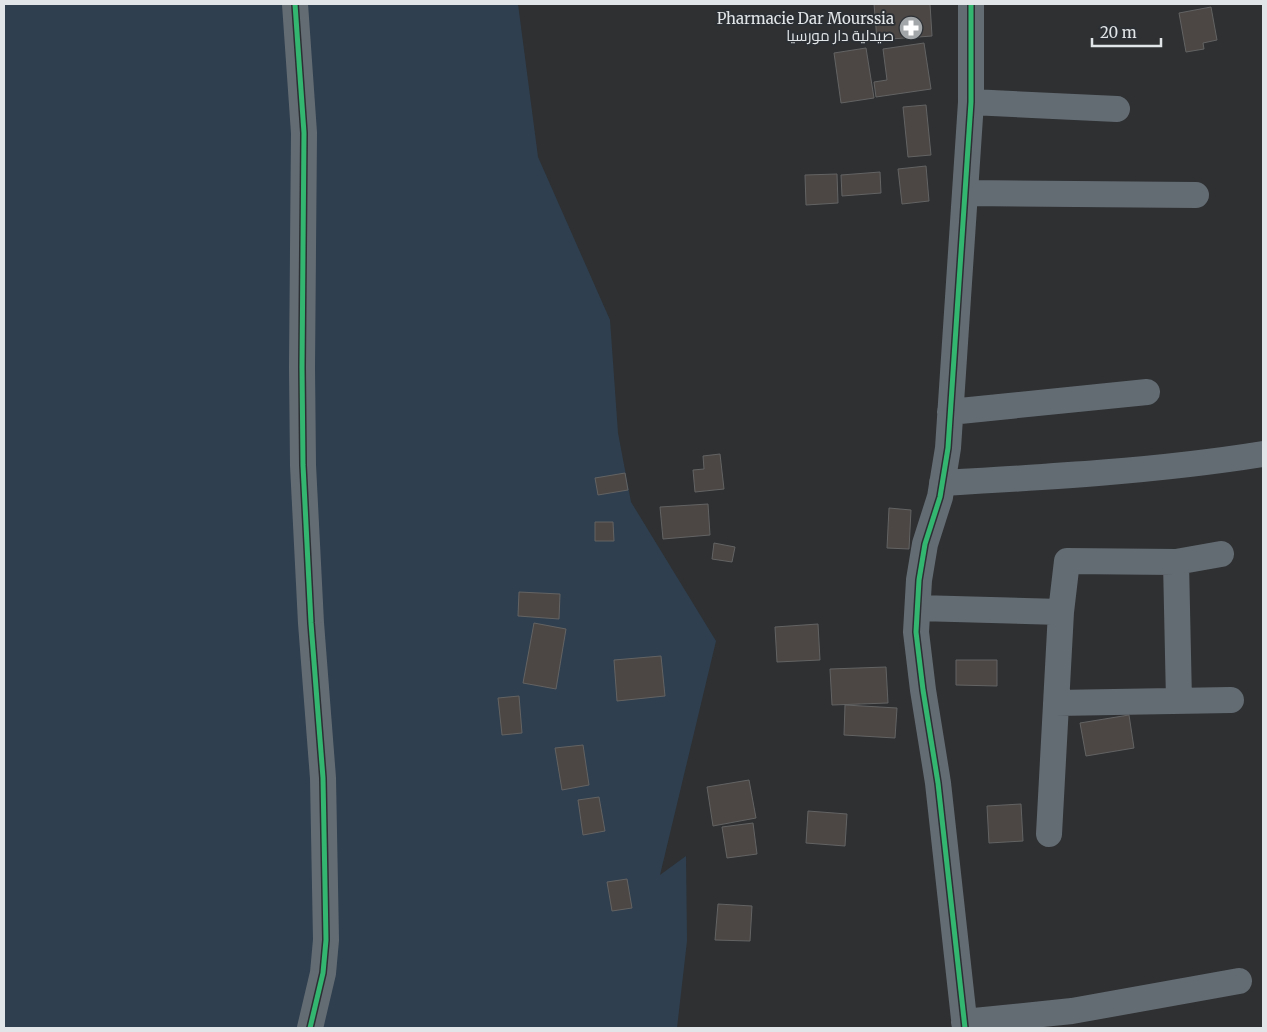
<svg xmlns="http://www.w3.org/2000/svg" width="1267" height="1032" font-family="Merriweather,Cairo,serif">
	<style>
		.green { fill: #2f3f4f }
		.building { fill: #4c4745; stroke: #636363 }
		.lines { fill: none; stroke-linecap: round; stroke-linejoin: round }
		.minor { stroke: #646c73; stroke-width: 26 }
		.cycleway-casing { stroke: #2c3034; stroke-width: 8 }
		.cycleway { stroke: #33b770; stroke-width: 5 }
		.labels { text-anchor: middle; stroke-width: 4; stroke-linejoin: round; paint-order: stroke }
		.poi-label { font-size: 15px; fill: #e2e5e7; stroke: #2c3034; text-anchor: end }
	</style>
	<rect width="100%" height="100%" fill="#2e3032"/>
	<path class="green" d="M4,4H518L538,157L610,320L618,433L631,502L716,641L660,875L686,856L687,941L677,1028H4Z"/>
	<path class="building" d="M874,4H930L932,36L877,40Z
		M1211,7L1217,40L1203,43L1204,49L1186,52L1179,13Z
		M924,43L931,89L876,97L874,82L887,80L883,49Z
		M866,48L874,98L841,103L834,53Z
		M926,105L931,155L908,157L903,107Z
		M926,166L929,201L902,204L898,169Z
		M880,172L881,193L842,196L841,175Z
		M837,174L838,203L806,205L805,175Z
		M720,454L724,489L695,492L693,470L704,469L703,456Z
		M625,473L628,490L598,495L595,478Z
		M708,504L710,535L663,539L660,507Z
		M889,508L911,510L909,549L887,548Z
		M595,522H613L614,541H595Z
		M714,543L735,547L732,562L712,559Z
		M519,592L560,594L559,619L518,616Z
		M534,623L566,629L556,689L523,683Z
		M818,624L820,660L777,662L775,627Z
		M661,656L665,696L617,701L614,660Z
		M956,660H997V686L956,685Z
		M886,667L888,703L832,705L830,669Z
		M519,696L522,733L502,735L498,698Z
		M845,705L897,708L895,738L844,735Z
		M1129,715L1134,748L1086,756L1080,723Z
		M583,745L589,785L562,790L555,748Z
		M749,780L756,818L713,826L707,787Z
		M599,797L605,831L583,835L578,800Z
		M1021,804L1023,841L989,843L987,806Z
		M808,811L847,814L845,846L806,843Z
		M753,823L757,854L727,858L722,827Z
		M627,879L632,908L612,911L607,882Z
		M718,904L752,906L750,941L715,940Z"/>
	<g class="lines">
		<path class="minor" d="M295,4L304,133L302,367L303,465L311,623L323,778L326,940L323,973L310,1028
			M971,102L1117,109
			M965,193L1196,195
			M950,412L1147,392
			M942,483C1049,477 1157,471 1263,454
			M1176,562L1179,701
			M918,608L1061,612
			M1056,703L1231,700
			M1049,834L1061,612L1067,561L1176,562L1221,554
			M964,1022L1072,1011L1239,981
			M965,1028L938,783L923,690L916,632L919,580L925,544L940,497L948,448L971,102V4"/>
		<g class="cycleway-casing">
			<path id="cycleway" d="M295,4L304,133L302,367L303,465L311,623L323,778L326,940L323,973L310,1028
				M965,1028L938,783L923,690L916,632L919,580L925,544L940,497L948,448L971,102V4"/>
		</g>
		<use href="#cycleway" class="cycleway"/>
	</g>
	<defs>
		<g id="pharmacy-disc" transform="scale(1.25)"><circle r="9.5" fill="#a3a6a8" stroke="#2c3034"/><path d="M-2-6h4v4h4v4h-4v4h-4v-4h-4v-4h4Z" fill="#fff"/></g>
	</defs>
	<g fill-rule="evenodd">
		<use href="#pharmacy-disc" x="911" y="28"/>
	</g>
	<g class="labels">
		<g class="poi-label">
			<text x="894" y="24">Pharmacie Dar Mourssia<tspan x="894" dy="17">صيدلية دار مورسيا</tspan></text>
		</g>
	</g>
	<rect width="1267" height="1032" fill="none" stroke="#e2e5e7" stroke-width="10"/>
	<path d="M1092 38v8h69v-8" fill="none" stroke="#e2e5e7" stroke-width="2.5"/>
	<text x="1100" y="38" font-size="15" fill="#e2e5e7" stroke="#2c3034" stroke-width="4" paint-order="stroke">20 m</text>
</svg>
